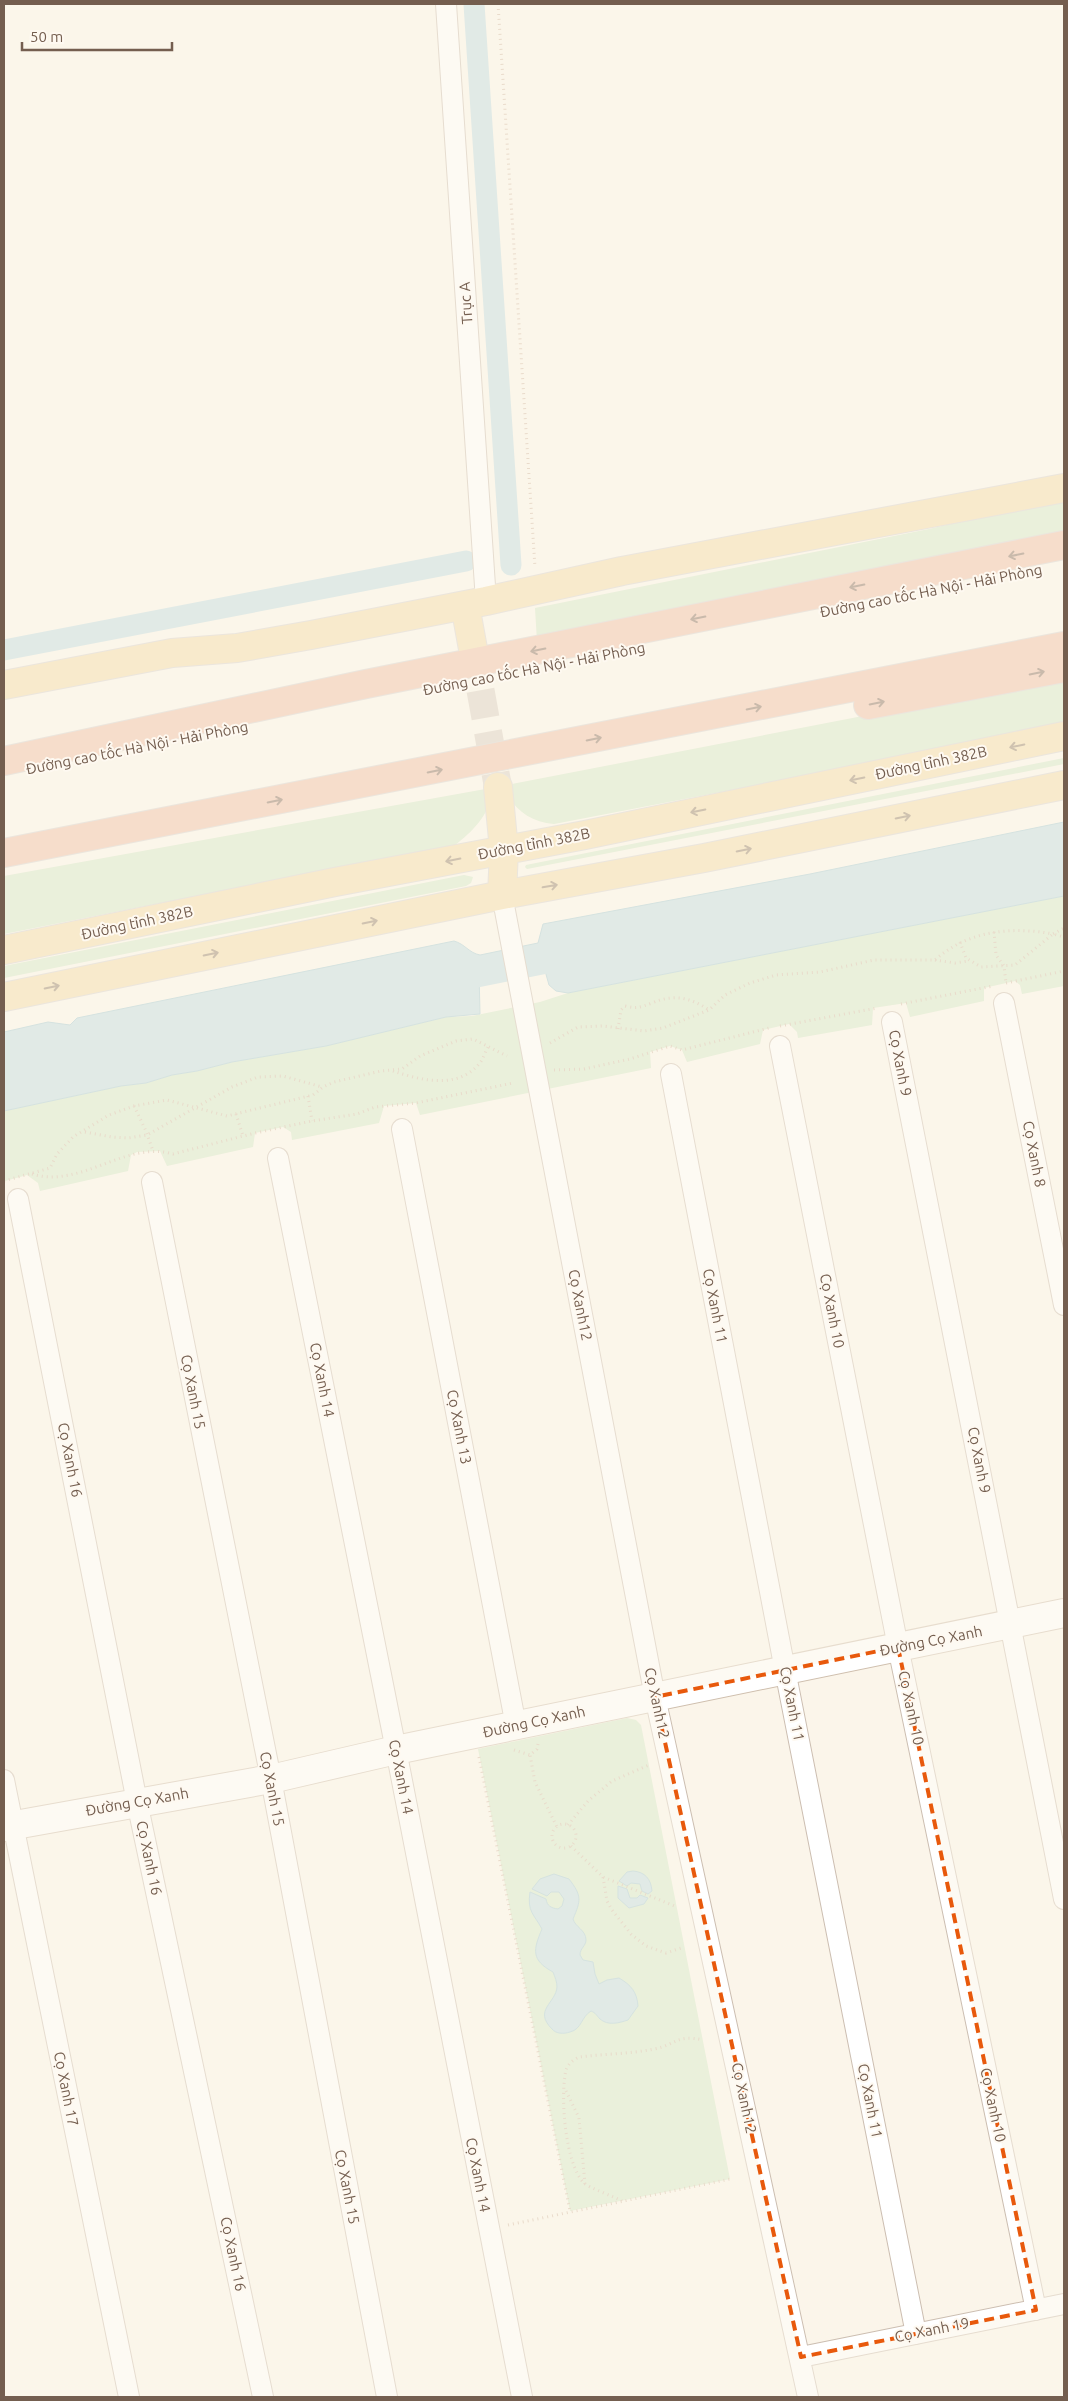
<svg xmlns="http://www.w3.org/2000/svg" width="1068" height="2401" font-family="Ubuntu,sans-serif">
	<style>
		.green { fill: #d4e8c9 }
		.water { fill: #c0dce3; stroke: #a7cbd4 }
		.lines { fill: none; stroke-linecap: round; stroke-linejoin: round }
		.canal { stroke: #c0dce3; stroke-width: 21 }
		.primary-tunnel { stroke: #d9cfc3; stroke-width: 28; stroke-dasharray: 28 14; stroke-linecap: butt }
		.street-casing { stroke: #ccbeb1; stroke-width: 22 }
		.secondary-casing { stroke: #cfbfae; stroke-width: 30 }
		.primary-casing { stroke: #d8d2ce; stroke-width: 30 }
		.highway-casing { stroke: #d8d2ce; stroke-width: 30 }
		.path { stroke: #d3bba7; stroke-width: 3; stroke-dasharray: 1 4; stroke-linecap: butt }
		.street { stroke: #fff; stroke-width: 20 }
		.secondary { stroke: #fff; stroke-width: 28 }
		.primary { stroke: #f3dca9; stroke-width: 28 }
		.highway { stroke: #efbea7; stroke-width: 28 }
		.oneway { stroke: #8d7161 }
		.oneway2 { stroke: #9a846a }
		.marked { fill: none; stroke: #e8590c; stroke-width: 4; stroke-dasharray: 10 6; stroke-linejoin: round }
		.labels { text-anchor: middle; stroke-width: 4; stroke-linejoin: round; paint-order: stroke }
		.street-label { font-size: 15px; fill: #745e4f; stroke: #fef9f1 }
	</style>
	<rect width="100%" height="100%" fill="#fbf5ea"/>
	<path class="green" d="M1064,498V538L537,641L535,608L929,529Z
		M1064,677V726L554,824C529,822 513,808 502,786Z
		M1064,758V764L527,869L525,867L526,865Z
		M491,788C493,812 472,832 455,845L4,934V876Z
		M464,875L473,877L471,883L466,886L4,978V966Z
		M1064,896V986L1022,994L1020,985L1015,981L984,988V1001L910,1017L906,1003L873,1008L872,1025L798,1038L797,1032L789,1024L763,1030L760,1044L687,1062L682,1050L670,1046L650,1052L651,1068L420,1115L416,1103L384,1106L379,1123L292,1140L291,1132L283,1127L255,1133L253,1147L167,1166L160,1151L137,1152L131,1155L128,1171L40,1191L38,1183L27,1175L5,1181L4,1184V1111L121,1086L146,1083L172,1075L197,1071L232,1062L326,1046L446,1017L472,1016L540,1002L568,993Z
		M627,1718L636,1720L641,1725L730,2179L570,2211L478,1749Z"/>
	<path class="water" d="M1064,822V896L568,993L556,991L549,985L542,960L479,971L480,1014L446,1017L326,1046L232,1062L197,1071L172,1075L146,1083L121,1086L4,1111V1032L48,1022L70,1025L77,1018L454,941C465,944 469,953 480,955L538,943L543,924L810,874Z
		M633,1871C645,1872 651,1879 652,1891L648,1894L642,1891L640,1884L631,1883L627,1886L619,1881L627,1872Z
		M554,1874L569,1879C582,1896 581,1900 573,1919C575,1927 586,1930 586,1940C586,1946 580,1948 580,1955L583,1960L593,1962L595,1974L599,1984L607,1980L619,1978C631,1985 637,1992 638,2006L628,2020C619,2023 608,2026 600,2019C596,2015 596,2013 591,2011C581,2017 582,2029 570,2032C564,2034 556,2034 552,2029C533,2010 556,2003 557,1987C557,1982 555,1977 553,1972C531,1960 533,1950 542,1929C534,1914 527,1912 530,1892L546,1899C547,1906 551,1908 558,1909L562,1906L564,1899L559,1892H551L547,1896L532,1889L540,1879Z
		M618,1886L627,1889L630,1898H637L640,1895L648,1898L644,1904L629,1908L618,1898Z"/>
	<g class="lines">
		<path class="canal" d="M474,4L511,565
			M4,650L466,561
			M452,982L572,958"/>
		<path class="primary-tunnel" d="M473,649L498,787"/>
		<g class="street-casing">
			<path id="street" d="M446,4L486,601
				M502,895L655,1697L808,2397
				M1004,1003L1064,1305
				M892,1022L1064,1899
				M780,1046L898,1647L1036,2310
				M671,1074L785,1670L916,2334
				M402,1129L516,1726
				M278,1158L396,1750L522,2397
				M152,1182L271,1779L387,2397
				M18,1199L137,1802L263,2397
				M4,1780L129,2397
				M801,2357L1064,2304"/>
		</g>
		<g class="secondary-casing">
			<path id="secondary" d="M4,1827L271,1779L396,1750L1064,1613"/>
		</g>
		<g class="primary-casing">
			<path id="primary" d="M465,605L473,649
				M4,685L172,653L237,648L311,635L486,601L622,571L1064,488
				M498,787L504,850L502,895
				M4,950L335,882L585,835L1064,736
				M4,997L502,895L704,858L1064,785"/>
		</g>
		<g class="highway-casing">
			<path id="highway" d="M868,705L1064,668
				M4,761L366,684L1064,545
				M4,853L1064,646"/>
		</g>
		<path class="path" d="M498,4L535,567
			M994,932L996,955L1004,966L1006,983
			M960,942L966,958L981,967L1015,965L1053,934L1064,937
			M935,960L955,963L968,961
			M1006,983L1064,971
			M901,1004L993,986
			M780,1026L877,1008
			M618,1029L621,1010L625,1006C637,1009 641,1007 652,1003C673,994 690,997 709,1010
			M550,1043L578,1027L603,1026L644,1031L663,1028L709,1010L725,995L750,983L776,975L820,972L874,960H935C967,931 1011,926 1053,934L1064,928
			M554,1070L584,1069L630,1059L670,1046L682,1050L769,1028
			M393,1071C420,1080 457,1090 479,1064C483,1060 485,1052 488,1047
			M308,1096L312,1121
			M134,1106L146,1131L153,1151
			M236,1114L243,1136
			M85,1132L112,1137L128,1138L147,1135L232,1087L258,1077L283,1076L322,1087
			M32,1174C81,1189 126,1140 173,1154L255,1133L312,1121L357,1114L375,1107L416,1103L513,1083
			M4,1181L50,1168L57,1154L73,1137L109,1115L134,1106L167,1100L227,1116L313,1095L323,1087L334,1082L381,1071L402,1069L420,1056L456,1041L473,1039L507,1056
			M538,1744L537,1749L530,1755L535,1782L557,1827
			M514,1750L530,1755
			M479,1757L570,2211
			M552 1836a12 12 0 1 1 24 0a12 12 0 1 1-24 0Z
			M568,1825L588,1801L612,1781L649,1765
			M571,1846L603,1877L677,1907
			M603,1877L607,1901L612,1910L631,1934L646,1946L666,1953L684,1947
			M566,2091L579,2118L585,2184
			M622,2201C615,2197 587,2187 584,2183C565,2164 560,2096 566,2070C568,2064 573,2060 579,2057C603,2054 630,2054 654,2049C676,2045 676,2034 703,2040
			M508,2225L730,2179"/>
		<use href="#street" class="street"/>
		<use href="#secondary" class="secondary"/>
		<use href="#primary" class="primary"/>
		<use href="#highway" class="highway"/>
	</g>
	<defs><path id="oneway-shaft" d="M-6 0H5M1.5-3L5.5 0L1.5 3" fill="none" stroke-width="1.6" stroke-linecap="round" stroke-linejoin="round" transform="scale(1.25)"/></defs>
	<g class="oneway">
		<use href="#oneway-shaft" transform="translate(1016 555) rotate(169)"/>
		<use href="#oneway-shaft" transform="translate(857 586) rotate(169)"/>
		<use href="#oneway-shaft" transform="translate(698 618) rotate(169)"/>
		<use href="#oneway-shaft" transform="translate(538 650) rotate(169)"/>
		<use href="#oneway-shaft" transform="translate(1037 673) rotate(-11)"/>
		<use href="#oneway-shaft" transform="translate(877 703) rotate(-11)"/>
		<use href="#oneway-shaft" transform="translate(754 708) rotate(-11)"/>
		<use href="#oneway-shaft" transform="translate(594 739) rotate(-11)"/>
		<use href="#oneway-shaft" transform="translate(435 771) rotate(-11)"/>
		<use href="#oneway-shaft" transform="translate(275 801) rotate(-11)"/>
	</g>
	<g class="oneway2">
		<use href="#oneway-shaft" transform="translate(1017 746) rotate(168)"/>
		<use href="#oneway-shaft" transform="translate(857 779) rotate(168)"/>
		<use href="#oneway-shaft" transform="translate(698 811) rotate(168)"/>
		<use href="#oneway-shaft" transform="translate(903 817) rotate(-11)"/>
		<use href="#oneway-shaft" transform="translate(744 850) rotate(-11)"/>
		<use href="#oneway-shaft" transform="translate(453 860) rotate(169)"/>
		<use href="#oneway-shaft" transform="translate(550 886) rotate(-10)"/>
		<use href="#oneway-shaft" transform="translate(370 922) rotate(-12)"/>
		<use href="#oneway-shaft" transform="translate(211 954) rotate(-12)"/>
		<use href="#oneway-shaft" transform="translate(52 987) rotate(-12)"/>
	</g>
	<path d="M0 0H1068V2401H0ZM898,1647L1036,2310L801,2357L655,1697Z" fill="#fbf5ea" fill-opacity=".55" fill-rule="evenodd"/>
	<path class="marked" d="M898,1647L1036,2310L801,2357L655,1697Z"/>
	<g class="labels">
		<g class="street-label">
			<text transform="translate(466 303) rotate(-94)" y="5">Trục A</text>
			<text transform="translate(931 591) rotate(-11)" y="5">Đường cao tốc Hà Nội - Hải Phòng</text>
			<text transform="translate(534 669) rotate(-11)" y="5">Đường cao tốc Hà Nội - Hải Phòng</text>
			<text transform="translate(137 748) rotate(-11)" y="5">Đường cao tốc Hà Nội - Hải Phòng</text>
			<text transform="translate(931 763) rotate(-12)" y="5">Đường tỉnh 382B</text>
			<text transform="translate(534 844) rotate(-11)" y="5">Đường tỉnh 382B</text>
			<text transform="translate(137 923) rotate(-12)" y="5">Đường tỉnh 382B</text>
			<text transform="translate(900 1063) rotate(79)" y="5">Cọ Xanh 9</text>
			<text transform="translate(1034 1154) rotate(79)" y="5">Cọ Xanh 8</text>
			<text transform="translate(580 1305) rotate(79)" y="5">Cọ Xanh12</text>
			<text transform="translate(715 1306) rotate(79)" y="5">Cọ Xanh 11</text>
			<text transform="translate(832 1311) rotate(79)" y="5">Cọ Xanh 10</text>
			<text transform="translate(322 1380) rotate(79)" y="5">Cọ Xanh 14</text>
			<text transform="translate(193 1392) rotate(79)" y="5">Cọ Xanh 15</text>
			<text transform="translate(459 1427) rotate(79)" y="5">Cọ Xanh 13</text>
			<text transform="translate(70 1460) rotate(79)" y="5">Cọ Xanh 16</text>
			<text transform="translate(979 1460) rotate(79)" y="5">Cọ Xanh 9</text>
			<text transform="translate(931 1641) rotate(-11)" y="5">Đường Cọ Xanh</text>
			<text transform="translate(657 1703) rotate(78)" y="5">Cọ Xanh12</text>
			<text transform="translate(792 1704) rotate(79)" y="5">Cọ Xanh 11</text>
			<text transform="translate(911 1708) rotate(78)" y="5">Cọ Xanh 10</text>
			<text transform="translate(534 1722) rotate(-12)" y="5">Đường Cọ Xanh</text>
			<text transform="translate(401 1777) rotate(79)" y="5">Cọ Xanh 14</text>
			<text transform="translate(272 1789) rotate(79)" y="5">Cọ Xanh 15</text>
			<text transform="translate(137 1802) rotate(-10)" y="5">Đường Cọ Xanh</text>
			<text transform="translate(149 1858) rotate(78)" y="5">Cọ Xanh 16</text>
			<text transform="translate(66 2089) rotate(79)" y="5">Cọ Xanh 17</text>
			<text transform="translate(744 2098) rotate(78)" y="5">Cọ Xanh12</text>
			<text transform="translate(870 2101) rotate(79)" y="5">Cọ Xanh 11</text>
			<text transform="translate(993 2105) rotate(78)" y="5">Cọ Xanh 10</text>
			<text transform="translate(478 2175) rotate(79)" y="5">Cọ Xanh 14</text>
			<text transform="translate(347 2187) rotate(79)" y="5">Cọ Xanh 15</text>
			<text transform="translate(233 2254) rotate(78)" y="5">Cọ Xanh 16</text>
			<text transform="translate(932 2330) rotate(-11)" y="5">Cọ Xanh 19</text>
		</g>
	</g>
	<rect width="1068" height="2401" fill="none" stroke="#745e4f" stroke-width="10"/>
	<path d="M22 42v8h150v-8" fill="none" stroke="#745e4f" stroke-width="2.5"/>
	<text x="30" y="42" font-size="15" fill="#745e4f" stroke="#fef9f1" stroke-width="4" paint-order="stroke">50 m</text>
</svg>
